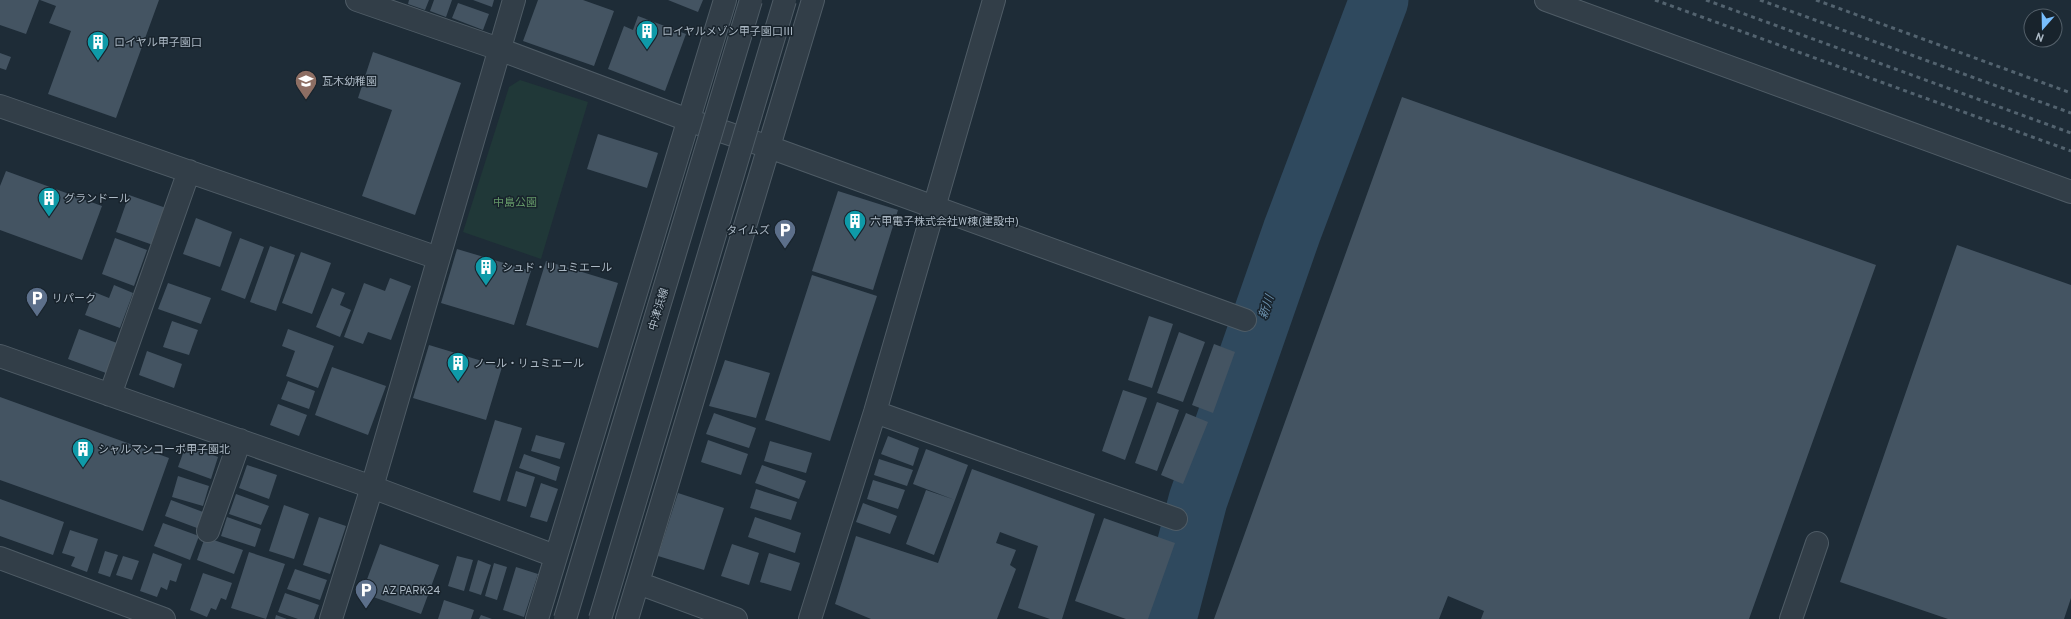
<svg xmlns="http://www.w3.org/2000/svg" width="2071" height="619" font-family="Overpass,'Noto Sans JP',sans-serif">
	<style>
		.green { fill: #203838 }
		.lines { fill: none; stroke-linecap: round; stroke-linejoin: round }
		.river { stroke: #2f495e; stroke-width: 59 }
		.building { fill: #445462 }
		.minor-casing { stroke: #4f5c66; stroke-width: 24 }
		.minor { stroke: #323e48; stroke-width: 22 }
		.rail { stroke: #53636f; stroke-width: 3; stroke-dasharray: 4 4; stroke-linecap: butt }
		.minor-bridge-casing { stroke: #4f5c66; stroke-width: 24; stroke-linecap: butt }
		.minor-bridge { stroke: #323e48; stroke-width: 22 }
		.labels { text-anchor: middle; stroke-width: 3; stroke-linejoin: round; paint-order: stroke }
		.poi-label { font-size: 11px; fill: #acb9c5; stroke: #18232c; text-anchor: start }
		.park-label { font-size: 11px; fill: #639667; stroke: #18232c }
		.street-label { font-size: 11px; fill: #acb9c5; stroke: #18232c }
		.water-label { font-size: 12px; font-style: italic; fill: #6a8fab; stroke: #18232c }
	</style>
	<rect width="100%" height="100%" fill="#1e2c37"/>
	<path class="green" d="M520,80L588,102L541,259L463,232L509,87Z"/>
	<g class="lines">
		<path class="river" d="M1167,619L1198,500L1292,231L1379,0"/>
	</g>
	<path class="building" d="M0,0H39L26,34L0,25Z
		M40,0H159L116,118L48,94L71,31L49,23L56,6Z
		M409,0H429L425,10L408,4Z
		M434,0H452L446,17L430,11Z
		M473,0H494L492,7Z
		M538,0H583L614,11L594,66L523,41Z
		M668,0H703L698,12Z
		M458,3L489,14L483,30L452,18Z
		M638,16L686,34L665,91L608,69L624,26L633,30Z
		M373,52L461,83L415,215L362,196L392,110L358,98Z
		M0,53L11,57L6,70L0,68Z
		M1402,97L1876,265L1749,619H1481L1484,611L1448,596L1439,619H1214Z
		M598,134L658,153L647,188L587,169Z
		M6,171L102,206L82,260L0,230V186Z
		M838,191L898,210L873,290L812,271Z
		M129,195L166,208L153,245L116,232Z
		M196,218L232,232L220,267L183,254Z
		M115,238L147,250L134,286L102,274Z
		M240,238L264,247L245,299L221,290Z
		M1957,245L2071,285V598L2064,619H1948L1840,582Z
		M270,246L295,255L276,311L250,302Z
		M457,249L531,271L514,325L441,303Z
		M301,252L331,263L312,314L282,303Z
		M546,261L618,283L598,348L526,325Z
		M812,275L877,296L830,441L765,420Z
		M390,278L411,286L391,340L368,332L363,344L344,337L364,283L385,291Z
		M168,283L211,298L201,324L158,309Z
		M114,285L133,293L120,328L85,315L94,292L109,298Z
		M332,288L345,293L340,305L351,310L340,337L316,327Z
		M1149,316L1173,324L1152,388L1128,380Z
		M172,321L198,330L189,355L163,347Z
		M79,329L117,343L106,373L68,359Z
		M288,329L334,346L318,388L286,376L295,351L282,346Z
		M1179,332L1205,342L1183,402L1157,393Z
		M1214,344L1235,352L1213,413L1192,405Z
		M429,345L502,367L486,420L413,398Z
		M147,351L182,364L174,388L139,375Z
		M725,360L770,373L756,418L709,406Z
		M332,367L386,386L368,435L315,415Z
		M288,381L315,391L309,409L281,399Z
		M1123,390L1147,398L1125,460L1102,451Z
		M0,397L169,458L143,531L0,480Z
		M1157,402L1179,410L1157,471L1135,463Z
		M278,404L307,415L299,436L270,425Z
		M714,413L756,428L749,448L706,434Z
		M1186,413L1208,422L1183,484L1161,475Z
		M495,420L522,428L500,501L473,492Z
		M536,435L565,443L560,459L531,451Z
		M888,436L919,448L913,466L881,454Z
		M708,440L748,454L741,475L701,462Z
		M770,441L812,453L806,473L764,461Z
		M186,445L218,457L211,479L178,467Z
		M926,449L968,465L955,500L913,484Z
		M524,454L560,467L556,481L519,468Z
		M879,459L913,470L907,486L874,475Z
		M247,465L277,475L269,499L239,488Z
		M762,465L806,481L799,499L755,483Z
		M972,469L1095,514L1062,619H1050L1018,608L1038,546L1000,532L996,543L1016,550L1010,565L1016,569L997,619H871L835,604L856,536L938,563Z
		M516,471L535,477L526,507L507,501Z
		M178,476L209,486L203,506L172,497Z
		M873,480L905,490L898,509L867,499Z
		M541,483L558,489L547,522L530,517Z
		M756,489L797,502L791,520L750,508Z
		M926,490L955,500L934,555L906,544Z
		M678,493L724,508L704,570L658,556Z
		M236,494L269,506L261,525L229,514Z
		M0,499L64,522L53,555L0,536Z
		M171,500L203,512L197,528L165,516Z
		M863,503L897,516L890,534L856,522Z
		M284,505L309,514L294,559L269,551Z
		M227,517L261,529L255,547L221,536Z
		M319,517L346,526L330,574L303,565Z
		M755,517L801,533L795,553L748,537Z
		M1104,518L1175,543L1148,619H1126L1075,601Z
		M163,523L199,536L190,560L154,546Z
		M70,530L98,539L87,572L71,566L75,557L62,553Z
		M205,537L243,550L234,574L197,560Z
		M380,544L439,565L421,614L362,593Z
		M732,544L759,553L749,585L721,576Z
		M105,551L118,555L110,577L98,573Z
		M249,552L285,564L266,619L231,608Z
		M153,553L182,564L176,582L170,580L167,590L161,587L157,597L140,591Z
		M769,553L800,563L791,591L760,582Z
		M123,556L139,561L132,580L116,575Z
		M457,556L473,560L464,591L448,586Z
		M478,560L491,565L481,595L469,591Z
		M494,563L507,567L497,600L485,596Z
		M516,567L538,574L524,617L503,610Z
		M295,569L327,580L320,600L287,589Z
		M203,573L232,583L226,600L221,598L216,610L211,608L207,617L190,610Z
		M285,593L319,605L314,619H298L278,612Z
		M444,600L474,610L471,619H438Z
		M276,615L287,619H275Z
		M481,615L492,619H479Z"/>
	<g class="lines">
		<g class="minor-casing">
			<path id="minor" d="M357,0L499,49L688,120L769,147L1245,320
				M1546,0L2071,192
				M0,106L438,258
				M0,356L372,487L555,556
				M110,395L189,171
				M875,412L1176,519
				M208,531L240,440
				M0,558L164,619
				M638,583L736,619
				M331,619L372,487L514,0
				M537,619L725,0
				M627,619L813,0
				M810,619L875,412L994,0
				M1791,619L1817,543"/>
		</g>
		<use href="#minor" class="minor"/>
		<path class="rail" d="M1655,0L2071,151
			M1706,0L2071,133
			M1760,0L2071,113
			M1816,0L2071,93"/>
		<g class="minor-bridge-casing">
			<path id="minor-bridge" d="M565,619L751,0
				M600,619L785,0"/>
		</g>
		<use href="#minor-bridge" class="minor-bridge"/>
	</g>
	<defs>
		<g id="building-pin" transform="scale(1.15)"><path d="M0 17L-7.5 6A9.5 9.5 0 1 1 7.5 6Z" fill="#0f9aa8" stroke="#18232c"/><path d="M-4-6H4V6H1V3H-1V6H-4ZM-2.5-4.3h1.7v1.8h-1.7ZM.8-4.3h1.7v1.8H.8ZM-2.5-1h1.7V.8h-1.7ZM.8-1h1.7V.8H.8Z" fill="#fff"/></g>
		<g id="school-pin" transform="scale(1.15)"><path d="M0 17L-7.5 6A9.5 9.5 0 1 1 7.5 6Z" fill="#8d6e63" stroke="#18232c"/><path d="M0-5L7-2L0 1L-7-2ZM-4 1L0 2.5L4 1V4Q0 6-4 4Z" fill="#fff"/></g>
		<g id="parking-pin" transform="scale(1.15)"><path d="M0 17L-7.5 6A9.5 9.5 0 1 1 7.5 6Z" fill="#5c6f8a" stroke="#18232c"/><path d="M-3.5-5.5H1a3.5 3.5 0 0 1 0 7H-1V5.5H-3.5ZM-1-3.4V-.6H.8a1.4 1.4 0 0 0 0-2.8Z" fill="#fff"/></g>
	</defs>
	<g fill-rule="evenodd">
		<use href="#building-pin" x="647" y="31"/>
		<use href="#building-pin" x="98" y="42"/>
		<use href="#school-pin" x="306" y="81"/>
		<use href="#building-pin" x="49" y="198"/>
		<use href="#building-pin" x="855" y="221"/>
		<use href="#parking-pin" x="785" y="230"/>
		<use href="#building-pin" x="486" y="267"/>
		<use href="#parking-pin" x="37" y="298"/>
		<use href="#building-pin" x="458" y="363"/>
		<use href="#building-pin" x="83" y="449"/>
		<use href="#parking-pin" x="366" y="590"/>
	</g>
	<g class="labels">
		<g class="poi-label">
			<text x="662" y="35">ロイヤルメゾン甲子園口Ⅲ</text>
			<text x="114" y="46">ロイヤル甲子園口</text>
			<text x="322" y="85">瓦木幼稚園</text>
			<text x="64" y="202">グランドール</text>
			<text x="870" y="225">六甲電子株式会社W棟(建設中)</text>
			<text x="770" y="234" text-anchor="end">タイムズ</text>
			<text x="502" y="271">シュド・リュミエール</text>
			<text x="52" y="302">リパーク</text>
			<text x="474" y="367">ノール・リュミエール</text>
			<text x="98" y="453">シャルマンコーポ甲子園北</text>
			<text x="382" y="594">AZ PARK24</text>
		</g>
		<g class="park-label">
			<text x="515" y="206">中島公園</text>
		</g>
		<g class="street-label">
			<text transform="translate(658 309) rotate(-73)" y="4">中津浜線</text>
		</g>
		<g class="water-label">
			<text transform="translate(1266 307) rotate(-71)" y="4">新川</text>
		</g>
	</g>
	<g transform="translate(2043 28) rotate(200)"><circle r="19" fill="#18232c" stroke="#535f69"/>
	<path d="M0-3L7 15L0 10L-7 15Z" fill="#78befd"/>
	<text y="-6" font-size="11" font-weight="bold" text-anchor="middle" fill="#acb9c5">N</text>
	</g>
</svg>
